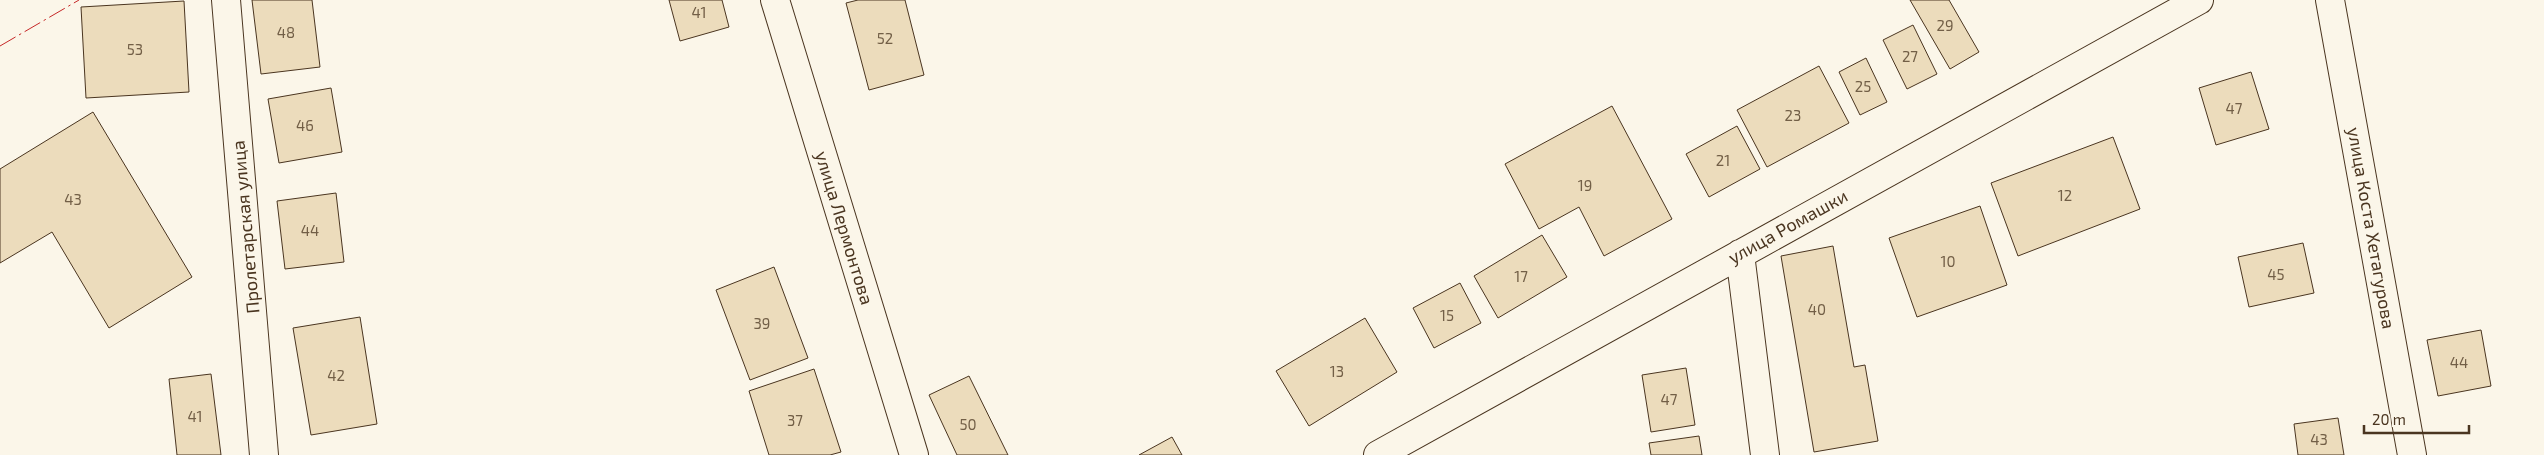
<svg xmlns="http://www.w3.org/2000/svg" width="2544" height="455" font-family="'Exo 2',sans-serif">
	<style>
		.building { fill: #ecdcbc; stroke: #4a3520 }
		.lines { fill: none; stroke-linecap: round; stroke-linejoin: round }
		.minor-casing { stroke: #4a3520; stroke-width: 30 }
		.minor { stroke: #fbf6e9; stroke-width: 28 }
		.power { stroke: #c62828; stroke-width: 1; stroke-dasharray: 18 4 2.5 4; stroke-linecap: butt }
		.labels { text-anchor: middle; stroke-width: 4; stroke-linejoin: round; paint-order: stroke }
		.number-label { font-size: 15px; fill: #725f47 }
		.street-label { font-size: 18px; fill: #4a3520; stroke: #fbf6e9 }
	</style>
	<rect width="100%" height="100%" fill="#fbf6e9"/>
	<path class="building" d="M252,0H312L320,67L261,74Z
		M669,0H722L729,27L680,41Z
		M858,0H905L924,75L869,90L846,3Z
		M1910,0H1949L1979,52L1950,69Z
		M184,1L189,92L86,98L81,7Z
		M1913,25L1937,74L1907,89L1883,40Z
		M1866,58L1887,102L1860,115L1839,72Z
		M1819,66L1849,123L1767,167L1737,110Z
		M2251,72L2269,129L2216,145L2199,88Z
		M331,88L342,152L279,163L268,99Z
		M1612,106L1672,219L1604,256L1579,207L1539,229L1505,164Z
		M93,112L192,277L109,328L52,232L0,263V169Z
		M1737,126L1760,169L1709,197L1686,154Z
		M2113,137L2140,209L2018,256L1991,183Z
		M336,193L344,262L285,269L277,201Z
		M1980,206L2007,285L1917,317L1889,238Z
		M1542,235L1567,277L1498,318L1474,276Z
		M2303,243L2314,293L2249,307L2238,257Z
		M1833,246L1854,367L1865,365L1878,441L1814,452L1781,256Z
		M774,267L808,358L750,380L716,290Z
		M1460,283L1481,323L1434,348L1413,308Z
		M360,317L377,424L311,435L293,328Z
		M1365,318L1397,372L1309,426L1276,371Z
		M2481,330L2491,386L2438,396L2427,340Z
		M1686,368L1695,425L1651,432L1642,375Z
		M814,369L841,452L830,455H769L749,391Z
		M211,374L221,455H177L169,379Z
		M969,376L1008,455H957L929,395Z
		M2338,418L2344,455H2298L2294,424Z
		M1699,436L1702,455H1651L1649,443Z
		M1172,437L1182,455H1139Z"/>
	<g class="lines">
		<g class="minor-casing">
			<path id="minor" d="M226,0L264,455
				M775,0L914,455
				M2330,0L2412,455
				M1740,254L1765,455
				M1378,455L2199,0"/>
		</g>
		<use href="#minor" class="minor"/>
		<path class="power" d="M0,46L79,0"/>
	</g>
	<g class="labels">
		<g class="number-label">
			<text x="699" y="18">41</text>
			<text x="1945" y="31">29</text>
			<text x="286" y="38">48</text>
			<text x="885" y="44">52</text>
			<text x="135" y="55">53</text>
			<text x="1910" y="62">27</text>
			<text x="1863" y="92">25</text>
			<text x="2234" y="114">47</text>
			<text x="1793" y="121">23</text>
			<text x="305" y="131">46</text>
			<text x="1723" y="166">21</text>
			<text x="1585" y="191">19</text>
			<text x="2065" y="201">12</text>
			<text x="73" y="205">43</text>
			<text x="310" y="236">44</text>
			<text x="1948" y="267">10</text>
			<text x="2276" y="280">45</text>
			<text x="1521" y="282">17</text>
			<text x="1817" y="315">40</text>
			<text x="1447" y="321">15</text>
			<text x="762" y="329">39</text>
			<text x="2459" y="368">44</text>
			<text x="1337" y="377">13</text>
			<text x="336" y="381">42</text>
			<text x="1669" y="405">47</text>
			<text x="195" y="422">41</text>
			<text x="795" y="426">37</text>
			<text x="968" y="430">50</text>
			<text x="2319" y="445">43</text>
		</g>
		<g class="street-label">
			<text transform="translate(246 227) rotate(-95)" y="6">Пролетарская улица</text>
			<text transform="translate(1788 227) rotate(-29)" y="6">улица Ромашки</text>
			<text transform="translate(844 228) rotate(73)" y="6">улица Лермонтова</text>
			<text transform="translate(2371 228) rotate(80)" y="6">улица Коста Хетагурова</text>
		</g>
	</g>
	<path d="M2364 425v8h105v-8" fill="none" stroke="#4a3520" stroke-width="2.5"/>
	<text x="2372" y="425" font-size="15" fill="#4a3520" stroke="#fbf6e9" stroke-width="4" paint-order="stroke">20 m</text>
</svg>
